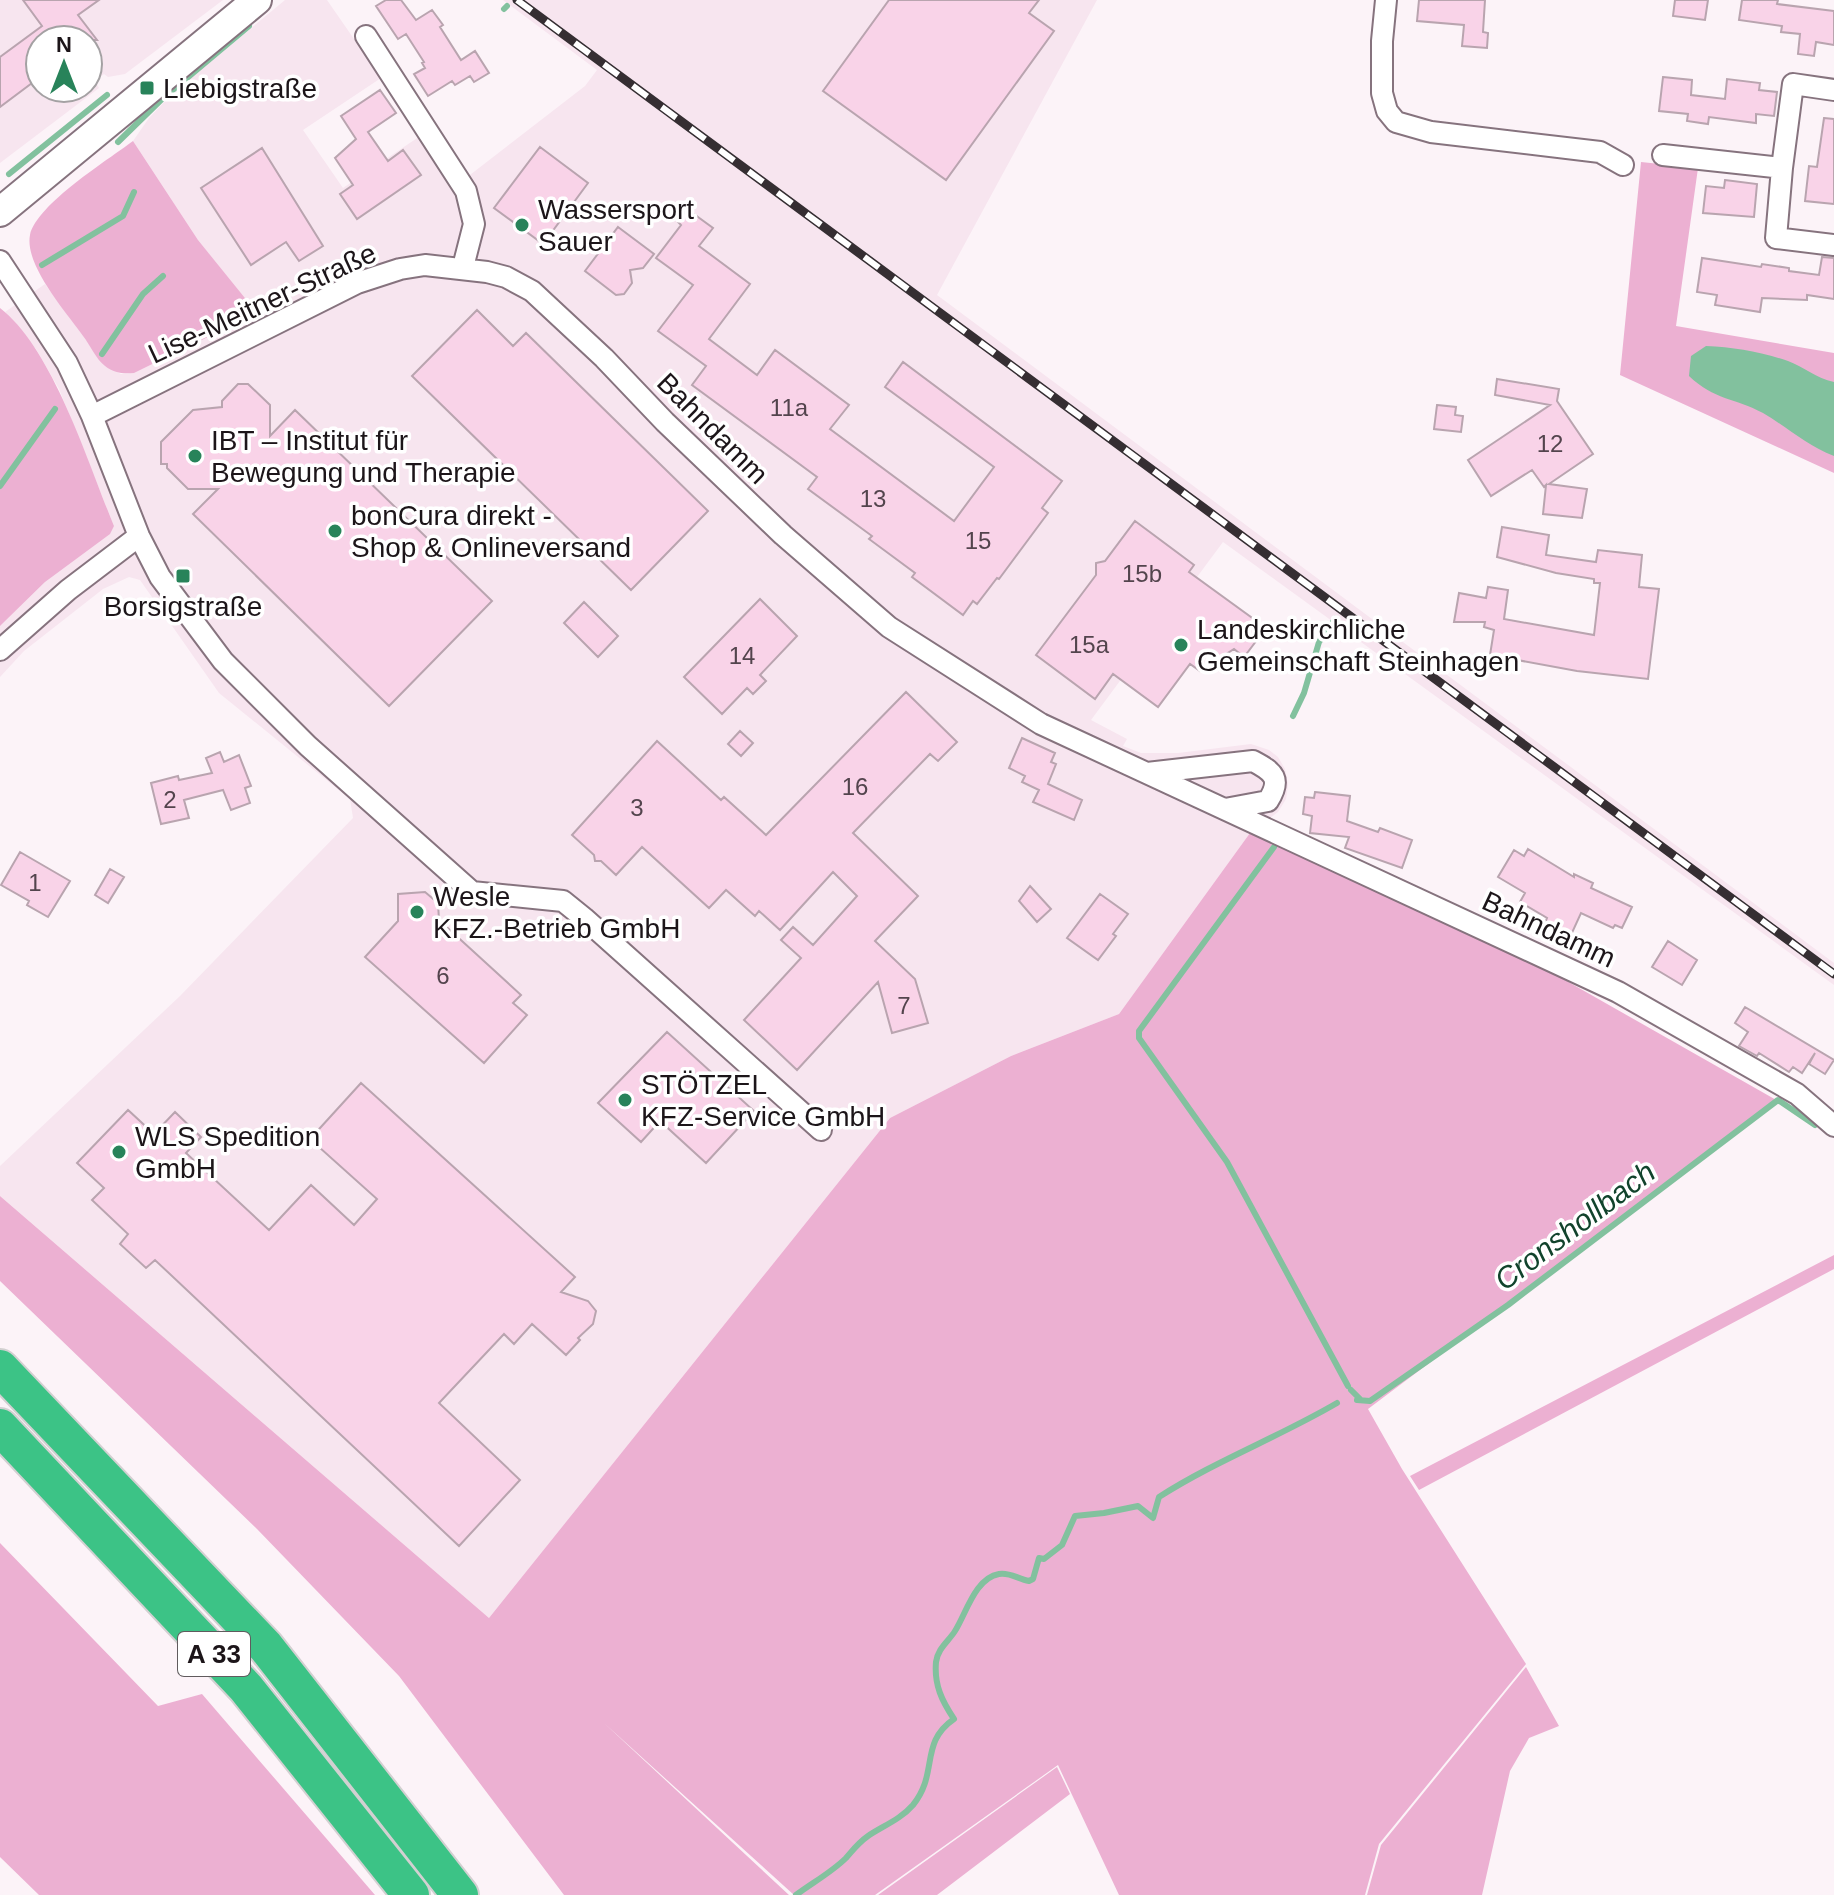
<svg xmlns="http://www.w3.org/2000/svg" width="1834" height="1895" font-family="Helvetica,sans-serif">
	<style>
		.built { fill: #f7e5ef; fill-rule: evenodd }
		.green { fill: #ecb0d2 }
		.water { fill: #82c19e }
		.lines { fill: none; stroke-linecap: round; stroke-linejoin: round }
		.stream { stroke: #82c19e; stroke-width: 6 }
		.building { fill: #f9d3e8; stroke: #b9a4af; stroke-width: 2 }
		.minor-casing { stroke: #86737e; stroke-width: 24 }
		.secondary-casing { stroke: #86737e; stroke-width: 32 }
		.motorway-casing { stroke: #d2d0d1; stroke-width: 40 }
		.minor { stroke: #fff; stroke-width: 20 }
		.secondary { stroke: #fff; stroke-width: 28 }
		.motorway { stroke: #3cc386; stroke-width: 36 }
		.rail-casing { stroke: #352e32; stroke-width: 9 }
		.rail { stroke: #fff; stroke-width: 6; stroke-dasharray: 18; stroke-linecap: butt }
		.poi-dot { fill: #28835a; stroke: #fff; stroke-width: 3 }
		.labels { text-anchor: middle; stroke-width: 7; stroke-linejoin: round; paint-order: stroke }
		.number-label { font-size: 24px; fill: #53444d }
		.shield { fill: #fff; stroke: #605b5e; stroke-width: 2 }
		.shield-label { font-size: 26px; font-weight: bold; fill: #1c1519 }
		.poi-label { font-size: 28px; fill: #1c1519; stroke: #fff; text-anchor: start }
		.street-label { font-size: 28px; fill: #1c1519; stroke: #fff }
		.water-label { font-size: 30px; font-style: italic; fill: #11432c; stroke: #fff }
	</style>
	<rect width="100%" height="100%" fill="#fcf3f8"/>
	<path class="built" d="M0,0H223L125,74L108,77L104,74L95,81L99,88L0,163ZM40,40H88V88H40Z
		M285,0H327L381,78L303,130L343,188L435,126L466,178L585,86L597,70L503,0H1097L937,295L1834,963V985L1223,542L1091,720L1127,739L1123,746L1141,753H1178L1251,744L1269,750L1278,757L1285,769L1288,785L1286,799L1278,812L1250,833L1119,1014L1011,1056L890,1118L489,1618L0,1196V1166L180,996L353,818L350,799L219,693L140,580L129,577L103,589L24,651L0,677V626L45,582L114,526L59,389L36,349L5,312L45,284L105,366L121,374L134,373L256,313L198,240L133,141L149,118L171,95Z"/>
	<path class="green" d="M133,141L198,240L257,313L134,373C123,374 114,373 105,366C96,359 90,345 83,336C67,313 24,265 30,235C37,204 108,160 133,141Z
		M1641,162L1698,168L1676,326L1834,353V473L1620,375Z
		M0,308C53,349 88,463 114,526L110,534L45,582L0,626Z
		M1250,833L1542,967L1778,1101L1368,1409L1402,1469L1526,1664L1379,1844L1365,1895H1119L1058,1765L875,1895H794L604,1723L789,1895H564L399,1676L257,1529L0,1281V1196L489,1618L890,1118L1011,1056L1119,1014Z
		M1834,1255V1269L1419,1490L1410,1476Z
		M0,1543L158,1706L202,1694L375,1895H39L0,1857Z
		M1526,1667L1559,1726L1529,1738L1510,1771L1482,1895H1367L1381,1845Z
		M1057,1767L1070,1794L937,1895H878Z"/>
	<path class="water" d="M1706,346C1734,347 1761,352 1788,361C1804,367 1816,378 1834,382V456C1807,446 1787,427 1763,413C1735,398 1714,400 1689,376L1691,356Z"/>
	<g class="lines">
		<path class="stream" d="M504,9L507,6
			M118,142L162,99L249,26
			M9,174L107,95
			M42,265L123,216L134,192
			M102,354L143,294L163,276
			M0,486L55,409
			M1293,716L1304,693L1319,642L1335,619
			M1274,847L1139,1031V1038L1227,1162L1348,1386
			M1351,1390L1361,1400
			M1357,1400L1370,1401L1508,1305L1778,1100L1815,1125
			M796,1895C812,1883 832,1872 846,1858C853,1850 858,1843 868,1836C883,1826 901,1819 913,1805C939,1773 919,1743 954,1719C942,1701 934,1685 936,1662C938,1648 948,1642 955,1631C966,1614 975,1578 999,1574C1010,1572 1018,1579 1029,1581L1033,1579L1039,1558L1044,1559L1062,1545L1075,1516L1104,1513L1138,1506L1153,1518L1159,1497C1215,1461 1279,1437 1337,1403"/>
	</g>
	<path class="building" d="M23,0H99L78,15L97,40H40V77L0,107V57L42,26Z
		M386,0H401L416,20L432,10L443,25L440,27L461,60L475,51L489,73L474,82L470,76L455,85L452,81L428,96L414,74L425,68L422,63L424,62L406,34L398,39L376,6Z
		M889,0H1039L1029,13L1054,31L946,180L823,91Z
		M1419,0H1485L1483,32L1488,33L1487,48L1462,46L1464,25L1417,21Z
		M1675,0H1708L1705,20L1673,16Z
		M1742,0H1778L1777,4L1834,11V45L1816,42L1814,56L1798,54L1800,34L1781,32L1782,26L1739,20Z
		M1663,77L1692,80L1691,95L1725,99L1727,79L1760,83L1759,90L1777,92L1774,116L1756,114V123L1709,117L1708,124L1687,121L1688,114L1659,111Z
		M380,90L396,113L368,132L388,161L403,150L421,175L357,219L340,194L353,185L335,158L356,139L341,116Z
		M1824,118L1834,119V204L1805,201L1809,166L1817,167Z
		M540,147L588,183L543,244L494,208Z
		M262,148L323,246L299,261L286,242L251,265L201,188Z
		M1725,180L1757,184L1754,217L1703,213L1706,186L1724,188Z
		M687,209L713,228L699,246L750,284L709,339L757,375L775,350L849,405L830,429L954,521L994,467L885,387L903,362L1062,481L1042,508L1048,513L999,579L997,578L977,604L973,601L963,615L912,577L915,573L869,539L872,536L808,489L817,477L692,385L706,366L658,331L693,285L656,258L681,225L678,222Z
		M618,227L654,254L643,268L630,270L632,283L624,294L616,295L585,271Z
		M1822,257L1834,258V299L1807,295V300L1762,298L1760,312L1715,305L1717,295L1697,292L1702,258L1761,267L1762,264L1789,268V271L1819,275Z
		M477,310L513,346L526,333L708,511L631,590L412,376Z
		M1497,379L1559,389L1557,401L1593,454L1549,484L1587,489L1582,518L1543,514L1546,485L1544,487L1532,470L1491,496L1468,460L1550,405L1495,395Z
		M238,384H248L270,405V436L295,410L492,601L389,706L193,514L218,489H188L167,468V464H161V442L193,410L222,407V401Z
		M1437,405L1456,407L1455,415L1463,416L1461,432L1434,429Z
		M1135,521L1194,565L1189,572L1266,628L1244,657L1234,649L1200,671L1190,664L1158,707L1113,674L1095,699L1036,655L1096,575V563L1105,561Z
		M1502,527L1549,535L1546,555L1596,562L1598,550L1642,555L1639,587L1659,589L1648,679L1577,671L1490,655L1494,630L1484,627L1485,622H1454L1459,593L1486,598L1488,587L1508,590L1504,619L1594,635L1600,583H1594V579L1556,573L1497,557Z
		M760,599L797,636L760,675L766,681L753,694L747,688L722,714L684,677Z
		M584,602L618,636L598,657L564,623Z
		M906,692L957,742L938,761L930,754L853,833L918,896L875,941L915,979L928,1023L892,1033L878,982L797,1070L744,1020L801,958L781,940L793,927L813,945L857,896L833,872L780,930L759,911L755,916L726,890L709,908L642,847L616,875L601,861H595L594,855L572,835L657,741L721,800L724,797L766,835Z
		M740,731L753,743L741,756L728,744Z
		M1022,738L1055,753L1051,762L1056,764L1048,784L1082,800L1074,820L1033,802L1039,790L1022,782L1025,776L1009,768Z
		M220,752L224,762L239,755L251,786L245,788L250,803L231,810L223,790L184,800L189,818L161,824L151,783L178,776L179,780L212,773L206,758Z
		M1315,792L1350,796L1347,821L1378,832L1380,828L1412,840L1402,868L1345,848L1349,837L1310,833L1312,816L1303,814L1305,797L1314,798Z
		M1528,849L1574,877V874L1593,883L1591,888L1632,907L1622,928L1615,925L1613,928L1581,913L1571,935L1545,923L1547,918L1520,902L1525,893L1498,877L1514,850L1524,856Z
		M20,852L70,881L48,917L27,905L29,901L1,885Z
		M110,869L124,877L108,903L95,895Z
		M1030,886L1051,909L1037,922L1019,901Z
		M425,892L438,903L439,920L521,995L513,1003L527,1015L484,1063L365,957L398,921V894Z
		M1100,894L1128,914L1113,934L1116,936L1098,960L1067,938Z
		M1668,941L1697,960L1682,985L1652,967Z
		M1745,1007L1834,1060L1825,1074L1809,1064L1815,1053L1802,1073L1793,1067L1789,1072L1759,1053L1757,1056L1739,1046L1748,1032L1735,1023Z
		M667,1032L754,1111L706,1163L660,1121L641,1142L598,1103Z
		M361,1083L575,1277L561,1292L588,1301L596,1311L593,1324L578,1338L580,1340L566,1355L532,1324L514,1344L504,1334L439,1403L520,1480L459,1546L155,1260L146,1268L120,1244L128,1234L92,1200L104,1188L77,1163L128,1110L154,1134L175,1112L201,1137L186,1153L269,1230L311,1185L354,1225L377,1199L310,1139Z"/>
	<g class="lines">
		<g class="minor-casing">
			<path id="minor" d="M1386,0L1382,41V93L1387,111L1396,122L1431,132L1600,152L1623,165
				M366,36L466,191L474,224L463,267
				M1834,90L1793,84L1782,168L1776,238L1834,245
				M1663,155L1782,168
				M0,261L67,363L92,416L139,536L160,577L223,661L308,746L472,892L563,901L584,918L821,1130
				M92,416L357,283L400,269L425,265L487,272L506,277L532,291L604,358L665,422L783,535L889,627L1041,724L1618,992L1797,1094L1834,1126
				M0,650L68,590L139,536
				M1147,773L1253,761C1274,772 1282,779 1268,801L1225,809"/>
		</g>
		<g class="secondary-casing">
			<path id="secondary" d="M0,212L257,0"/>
		</g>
		<g class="motorway-casing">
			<path id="motorway" d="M0,1368L266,1647L460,1895
				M0,1427L246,1688L411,1895"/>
		</g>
		<use href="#minor" class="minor"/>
		<use href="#secondary" class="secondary"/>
		<use href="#motorway" class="motorway"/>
		<g class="rail-casing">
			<path id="rail" d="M517,0L1834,974"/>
		</g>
		<use href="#rail" class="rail"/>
	</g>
	<g class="poi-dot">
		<rect x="139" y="80" width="16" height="16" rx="4"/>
		<circle cx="522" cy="225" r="8"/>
		<circle cx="195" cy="456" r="8"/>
		<circle cx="335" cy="531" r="8"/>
		<rect x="175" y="568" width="16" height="16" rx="4"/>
		<circle cx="1181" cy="645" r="8"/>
		<circle cx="417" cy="912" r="8"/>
		<circle cx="625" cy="1100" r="8"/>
		<circle cx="119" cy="1152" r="8"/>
	</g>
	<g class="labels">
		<g class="number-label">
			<text x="789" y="416">11a</text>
			<text x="1550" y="452">12</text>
			<text x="873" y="507">13</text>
			<text x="978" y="549">15</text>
			<text x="1142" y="582">15b</text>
			<text x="1089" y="653">15a</text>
			<text x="742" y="664">14</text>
			<text x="855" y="795">16</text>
			<text x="170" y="808">2</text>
			<text x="637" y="816">3</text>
			<text x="35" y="891">1</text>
			<text x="443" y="984">6</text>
			<text x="904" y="1014">7</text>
		</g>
		<rect class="shield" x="178" y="1632" width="72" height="44" rx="6"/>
		<g class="shield-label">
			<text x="214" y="1663">A 33</text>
		</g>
		<g class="poi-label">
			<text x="163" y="98">Liebigstraße</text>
			<text x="538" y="219">Wassersport<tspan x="538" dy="32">Sauer</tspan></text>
			<text x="211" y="450">IBT – Institut für<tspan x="211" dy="32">Bewegung und Therapie</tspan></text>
			<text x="351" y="525">bonCura direkt -<tspan x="351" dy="32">Shop &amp; Onlineversand</tspan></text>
			<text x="183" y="616" text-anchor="middle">Borsigstraße</text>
			<text x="1197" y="639">Landeskirchliche<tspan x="1197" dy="32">Gemeinschaft Steinhagen</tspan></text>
			<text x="433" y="906">Wesle<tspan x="433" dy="32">KFZ.-Betrieb GmbH</tspan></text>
			<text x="641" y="1094">STÖTZEL<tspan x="641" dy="32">KFZ-Service GmbH</tspan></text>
			<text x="135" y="1146">WLS Spedition<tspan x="135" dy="32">GmbH</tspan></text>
		</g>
		<g class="street-label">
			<text transform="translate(262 303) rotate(-25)" y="10">Lise-Meitner-Straße</text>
			<text transform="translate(713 428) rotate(45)" y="10">Bahndamm</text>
			<text transform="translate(1549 929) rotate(25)" y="10">Bahndamm</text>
		</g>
		<g class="water-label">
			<text transform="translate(1575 1226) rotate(-37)" y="10">Cronshollbach</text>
		</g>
	</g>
	<g transform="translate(64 64)"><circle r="38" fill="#ffffff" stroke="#a4a1a3" stroke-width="2"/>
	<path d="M0-6L14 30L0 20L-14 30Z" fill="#28835a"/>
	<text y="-12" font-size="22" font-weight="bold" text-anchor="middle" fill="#1c1519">N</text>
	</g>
</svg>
